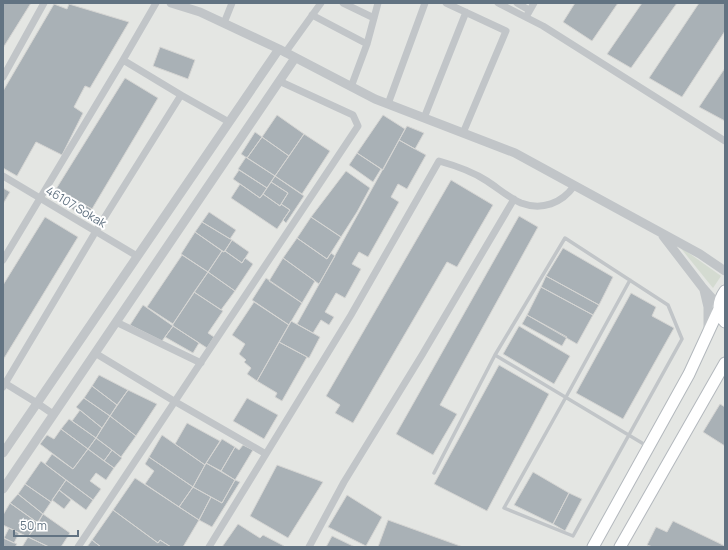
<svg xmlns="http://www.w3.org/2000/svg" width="728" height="550" font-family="Manrope,sans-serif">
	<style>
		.built { fill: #e4e6e3 }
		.green { fill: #d4dbd1 }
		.building { fill: #a9b1b6; stroke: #d5d5d3 }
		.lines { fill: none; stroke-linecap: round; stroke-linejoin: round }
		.secondary-casing { stroke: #b3b8bd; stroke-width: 13 }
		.service { stroke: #c1c5c8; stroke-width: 3.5 }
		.minor { stroke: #c1c5c8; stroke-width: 7 }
		.tertiary { stroke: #c1c5c8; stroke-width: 9 }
		.secondary { stroke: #fff; stroke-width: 11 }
		.labels { text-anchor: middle; stroke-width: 4; stroke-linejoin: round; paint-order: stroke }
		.street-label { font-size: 12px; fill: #627382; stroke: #fff }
	</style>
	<rect width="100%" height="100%" fill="#f4f4f0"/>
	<path class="built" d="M3,3H725V547H3Z"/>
	<path class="green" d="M679,246L721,276L713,288Z"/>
	<path class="building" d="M3,3H31L3,48Z
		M575,3H618L592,41L563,22Z
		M642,3H677L631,68L607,54Z
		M699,3H725V31L682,97L649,78Z
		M54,4L67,9L69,4L129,22L90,88L85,86L74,107L83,113L62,155L36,142L17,176L3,168V91Z
		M160,47L195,60L188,79L153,66Z
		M725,68V121L699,107Z
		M125,78L158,98L92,209L56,189Z
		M277,115L304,134L289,156L262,137Z
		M383,115L405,129L383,170L357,153Z
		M407,126L424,133L415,149L399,140Z
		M255,132L262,137L247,158L241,154Z
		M304,134L330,151L302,194L275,176Z
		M262,137L289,156L275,176L247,158Z
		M399,140L426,155L407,189L398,184L391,197L399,202L368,257L359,252L352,264L361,269L345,298L336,293L325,312L334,317L329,325L321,320L313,333L297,324Z
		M357,153L381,169L373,182L349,165Z
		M246,157L275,176L267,188L238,169Z
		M239,170L267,188L260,198L233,179Z
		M346,171L370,188L357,212L341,237L311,217Z
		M275,176L304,196L286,223L283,220L290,210L281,204L288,193L271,182Z
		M451,180L493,205L457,267L447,262L353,423L335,413L340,405L326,396Z
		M271,182L288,193L280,206L263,194Z
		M240,184L260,198L263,194L280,206L281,204L290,210L277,229L231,198Z
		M3,188L10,192L3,204Z
		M56,189L92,209L87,218L52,197Z
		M209,212L236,230L230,239L202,222Z
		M519,216L538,227L440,405L457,414L433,455L396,434Z
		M45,217L78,237L3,360V285Z
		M311,217L341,237L327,259L297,238Z
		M202,222L232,240L224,252L195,232Z
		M195,232L222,251L208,272L181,254Z
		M297,238L327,259L331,253L335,256L319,284L283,258Z
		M232,240L249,252L242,263L225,251Z
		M563,248L613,277L599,305L546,276Z
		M222,251L224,252L225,251L242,263L245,258L253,264L235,291L208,272Z
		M182,255L208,272L173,324L147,307Z
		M283,258L315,281L302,303L269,281Z
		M208,272L235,291L221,310L194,292Z
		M546,276L599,305L593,315L541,287Z
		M266,278L302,303L289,325L252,300Z
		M541,287L593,315L577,344L527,315Z
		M194,292L223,311L208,333L214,337L207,348L173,326V324Z
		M631,293L656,307L652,316L674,328L623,419L576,393Z
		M254,302L289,325L257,381L247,374L251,368L244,362L246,360L239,354L245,344L232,335Z
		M143,305L173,326L162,341L130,325Z
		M527,315L567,337L562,346L522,324Z
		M291,321L320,337L309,358L279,342Z
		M173,326L199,343L193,353L165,337Z
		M519,326L570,356L554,384L503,354Z
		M279,342L307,357L282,401L275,397L277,393L257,381Z
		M499,365L549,394L487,511L434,484Z
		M99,375L128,390L117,405L92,386Z
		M92,386L117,405L110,416L84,398Z
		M128,390L157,404L136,436L110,416Z
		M84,398L110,416L102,428L76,407Z
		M247,398L278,415L264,439L233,421Z
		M720,404L725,407V446L703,432Z
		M80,410L102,428L96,438L72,421Z
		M110,416L136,436L121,457L96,438Z
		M69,419L96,438L88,449L61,429Z
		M187,423L220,441L205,465L175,444Z
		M61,429L88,449L73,469L40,444L47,435L54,439Z
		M162,435L205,465L193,487L149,457Z
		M96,438L112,450L104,461L88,449Z
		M222,439L235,447L221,471L206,463Z
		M243,445L253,450L235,480L221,471L235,447L239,450Z
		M88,449L114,468L106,480L96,473L90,481L101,489L93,500L45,464L52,454L73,469Z
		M112,450L122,458L114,468L104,461Z
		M149,457L193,487L179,507L145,484L154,471L145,464Z
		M41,461L66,480L51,502L25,484Z
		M206,463L235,480L222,503L193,487Z
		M277,465L323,482L288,538L250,516Z
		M533,472L569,493L553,524L514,505Z
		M135,478L199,520L183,547H171L160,540L158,543L113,510Z
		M66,480L93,500L86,510L59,490Z
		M235,480L240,482L212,527L199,520L211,497L222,503Z
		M25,484L51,502L43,514L18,494Z
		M193,487L211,497L199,520L179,507Z
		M59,490L71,500L64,509L52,500Z
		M569,493L582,499L565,531L553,524Z
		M18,494L43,514L38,523L10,503Z
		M347,495L382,517L366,546L328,527Z
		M10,503L38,523L28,537L3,525V515Z
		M113,510L158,543L160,540L171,547H101L92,540Z
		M43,514L70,533L61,547H49L28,537Z
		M388,520L463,547H378Z
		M673,521L725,546V547H653L647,545L656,527L667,532Z
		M238,524L260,538L263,535L284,546L283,547H222Z
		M9,528L19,533L14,543L4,538Z
		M332,536L355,547H326Z
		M28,537L49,547H22Z
		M3,538L17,544L15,547H3Z
		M92,540L101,547H87Z"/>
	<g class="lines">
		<g class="secondary-casing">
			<path id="secondary" d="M725,291C718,301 716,313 725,322
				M593,547L689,374L719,309
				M620,547L725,363"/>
		</g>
		<path class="service" d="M495,355L647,446
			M434,473L495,355L565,238L668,305L682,339L573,536L504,508L566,397L630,280"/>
		<path class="minor" d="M343,3L374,18
			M446,3L506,31L463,133
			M498,3L543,26L725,141
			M517,3L529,10
			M312,15L367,44
			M526,17L534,3
			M224,23L232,3
			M285,53L321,3
			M123,60L181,95L229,122
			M3,77L44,3
			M351,87L367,44L378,3
			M388,104L425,3
			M424,118L466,12
			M3,176L137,256
			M3,260L123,60L156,3
			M116,322L201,363
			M95,353L174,401L266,454
			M3,382L37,403L53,414
			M3,387L96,231L181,95
			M78,547L358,126L353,115L279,81
			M209,547L351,315L439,161C457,166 472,171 487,181C498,188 509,198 521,203C542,211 562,203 574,186
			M309,547L344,482L422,355L514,199"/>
		<path class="tertiary" d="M171,3L200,12L279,49L375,99L515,153L700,254L725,271
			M663,236L703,288L719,306
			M704,290L708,307V330
			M3,453L279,49
			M3,489L295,58"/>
		<use href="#secondary" class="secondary"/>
	</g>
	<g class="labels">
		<g class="street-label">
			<text transform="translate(76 207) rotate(31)" y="4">46107 Sokak</text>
		</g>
	</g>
	<rect width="728" height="550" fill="none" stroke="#627382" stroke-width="8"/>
	<path d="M14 530v6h64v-6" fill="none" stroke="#627382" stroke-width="2"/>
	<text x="20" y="530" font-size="12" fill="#627382" stroke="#ffffff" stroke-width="3" paint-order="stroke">50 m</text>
</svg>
